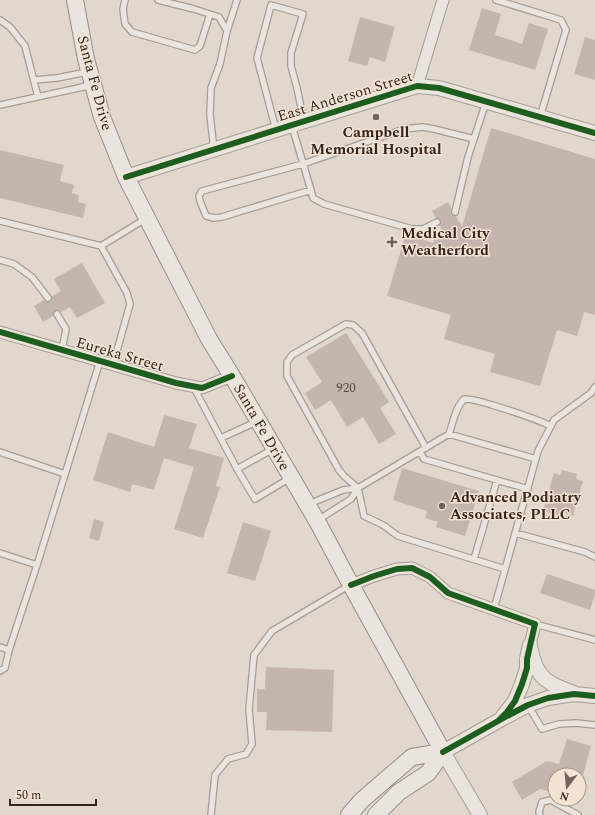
<svg xmlns="http://www.w3.org/2000/svg" width="595" height="815" font-family="Spectral,serif">
	<style>
		.building { fill: #c4b5ae }
		.lines { fill: none; stroke-linecap: round; stroke-linejoin: round }
		.service-casing { stroke: #a69d95; stroke-width: 8 }
		.minor-casing { stroke: #a69d95; stroke-width: 13 }
		.tertiary-casing { stroke: #a69d95; stroke-width: 16 }
		.secondary-casing { stroke: #968d86; stroke-width: 18 }
		.service { stroke: #eae4de; stroke-width: 5.5 }
		.minor { stroke: #eae4de; stroke-width: 11 }
		.tertiary { stroke: #eae4de; stroke-width: 14 }
		.secondary { stroke: #eae4de; stroke-width: 16 }
		.cycleway-casing { stroke: #f2e3d3; stroke-width: 8 }
		.cycleway { stroke: #1b5e20; stroke-width: 6 }
		.poi-dot { fill: #71635c; stroke: #f2e3d3; stroke-width: 1.5 }
		.labels { text-anchor: middle; stroke-width: 3; stroke-linejoin: round; paint-order: stroke }
		.number-label { font-size: 13px; fill: #584943 }
		.street-label { font-size: 15px; fill: #34251f; stroke: #f2e3d3 }
		.poi-label { font-size: 15px; font-weight: bold; fill: #34251f; stroke: #f2e3d3; text-anchor: start }
	</style>
	<rect width="100%" height="100%" fill="#e1d7cc"/>
	<path class="building" d="M482,8L501,14L495,35L522,44L529,23L548,29L535,70L469,50Z
		M360,17L395,27L385,62L370,57L367,66L348,61Z
		M585,37L595,40V80L574,74Z
		M491,128L595,159V315L584,312L577,336L557,330L540,386L490,372L495,354L444,339L451,315L387,296L406,234L433,243L438,233L442,229L439,225L441,222L440,219L436,218L432,211L448,202L451,208V214L452,215L456,216L462,227Z
		M0,150L64,165L60,181L74,185L72,193L79,195L78,202L86,204L83,218L0,198Z
		M82,263L105,303L77,318L70,307L61,312L59,310H55L53,312V316L43,322L34,306L44,300L48,302L51,301L52,299V296L61,291L54,279Z
		M346,333L389,402L380,408L396,434L379,444L363,417L347,427L331,400L315,410L305,393L322,382L306,357Z
		M164,416V415L197,424L189,448L224,458L216,486L220,487L203,538L174,529L194,467L164,458L154,490L132,484L130,492L93,480L108,432L154,447Z
		M402,468L479,491L465,536L436,527L438,522L425,518L427,511L393,500Z
		M562,470L577,474L576,479L583,481L573,516L564,513L563,517L543,511L554,473L560,475Z
		M94,519L104,522L99,541L89,538Z
		M243,522L271,531L255,581L227,573Z
		M547,574L595,590V594L590,610L540,593Z
		M266,667L334,670L332,732L266,730L267,712H257V689H265Z
		M567,739L591,746L583,775H555V793L540,789L522,800L512,782L547,761L559,764Z"/>
	<g class="lines">
		<g class="service-casing">
			<path id="service" d="M125,0L123,9L125,24L132,32L195,50L200,46L210,14
				M158,0L194,9L219,17L227,31L220,64L211,88L210,115L214,150
				M496,0L561,20L566,30L540,117
				M0,20L10,27L25,46L38,97
				M227,31L237,0
				M34,80L57,78L87,72
				M0,105L92,85
				M292,126L310,187L313,198L324,204L412,229H423L437,222
				M276,130L257,58L271,5L303,14L291,53V66L297,88L304,122
				M311,190L222,217L214,218L206,216L200,201L199,196L202,191L303,164L404,129L423,127L434,129L474,139
				M455,212L468,157L486,102
				M0,221L101,246L127,293L130,304L113,365
				M101,246L147,218
				M0,260L14,264L32,277L48,298
				M57,314L66,329L62,350
				M193,386L237,469
				M449,434C453,423 455,408 464,399C474,399 483,402 492,405C512,411 532,417 551,426
				M221,438L256,422
				M426,448L362,333L353,325L346,324L292,355L287,362V376L339,470L344,476L358,488L364,516L383,525L398,536L505,569
				M273,449L237,469L255,499L290,478
				M0,452L65,474
				M420,452L424,459L528,489
				M309,504L343,490L358,488
				M318,520L351,499L358,488L449,434L536,459
				M515,533L585,552L595,557
				M0,553L37,565
				M474,559L497,480
				M494,609L538,451L554,420L591,393L595,387
				M535,624L595,640
				M0,647L9,650
				M0,671L5,668L9,650L37,565L100,361
				M528,705L542,729L559,724L576,723L595,725
				M211,815L215,775L228,759L246,754L252,744L249,709L254,655L272,631L350,585
				M540,815L539,812L542,802L551,800L578,815"/>
		</g>
		<g class="minor-casing">
			<path id="minor" d="M417,86L443,0
				M0,332L176,383L202,388L232,376
				M351,585L374,576L397,569L412,568L430,577L448,593L535,624L530,645"/>
		</g>
		<g class="tertiary-casing">
			<path id="tertiary" d="M126,177L417,86L439,88L595,133
				M531,650C536,679 549,684 574,693
				M503,716L515,701L522,684L527,668V659L530,645
				M480,815L443,752L507,716L528,705L548,698L574,694L595,696"/>
		</g>
		<g class="secondary-casing">
			<path id="secondary" d="M75,0L86,59L102,117L126,177L209,339L232,376L317,521L351,585L443,752
				M349,815L362,800L412,757L443,752
				M376,815L399,792L428,773L443,752"/>
		</g>
		<use href="#service" class="service"/>
		<use href="#minor" class="minor"/>
		<use href="#tertiary" class="tertiary"/>
		<use href="#secondary" class="secondary"/>
		<g class="cycleway-casing">
			<path id="cycleway" d="M126,177L417,86L439,88L595,133
				M0,332L176,383L202,388L232,376
				M351,585L374,576L397,569L412,568L430,577L448,593L535,624L527,659V668L522,684L515,701L507,712L498,721
				M443,752L507,716L528,705L548,698L574,694L595,696"/>
		</g>
		<use href="#cycleway" class="cycleway"/>
	</g>
	<g class="poi-dot">
		<circle cx="376" cy="117" r="4"/>
		<path d="M390 236h4v4h4v4h-4v4h-4v-4h-4v-4h4z"/>
		<circle cx="442" cy="506" r="4"/>
	</g>
	<g class="labels">
		<g class="number-label">
			<text x="346" y="392">920</text>
		</g>
		<g class="street-label">
			<text transform="translate(95 83) rotate(75)" y="5">Santa Fe Drive</text>
			<text transform="translate(345 96) rotate(-17)" y="5">East Anderson Street</text>
			<text transform="translate(120 354) rotate(16)" y="5">Eureka Street</text>
			<text transform="translate(262 427) rotate(60)" y="5">Santa Fe Drive</text>
		</g>
		<g class="poi-label">
			<text x="376" y="137" text-anchor="middle">Campbell<tspan x="376" dy="17">Memorial Hospital</tspan></text>
			<text x="401" y="238">Medical City<tspan x="401" dy="17">Weatherford</tspan></text>
			<text x="450" y="502">Advanced Podiatry<tspan x="450" dy="17">Associates, PLLC</tspan></text>
		</g>
	</g>
	<g transform="translate(567 787) rotate(196)"><circle r="19" fill="#f2e3d3" stroke="#a6978b"/>
	<path d="M0-3L7 15L0 10L-7 15Z" fill="#71635c"/>
	<text y="-6" font-size="11" font-weight="bold" text-anchor="middle" fill="#34251f">N</text>
	</g>
	<path d="M10 799v6h86v-6" fill="none" stroke="#34251f" stroke-width="2"/>
	<text x="16" y="799" font-size="12" fill="#34251f" stroke="#f2e3d3" stroke-width="3" paint-order="stroke">50 m</text>
</svg>
